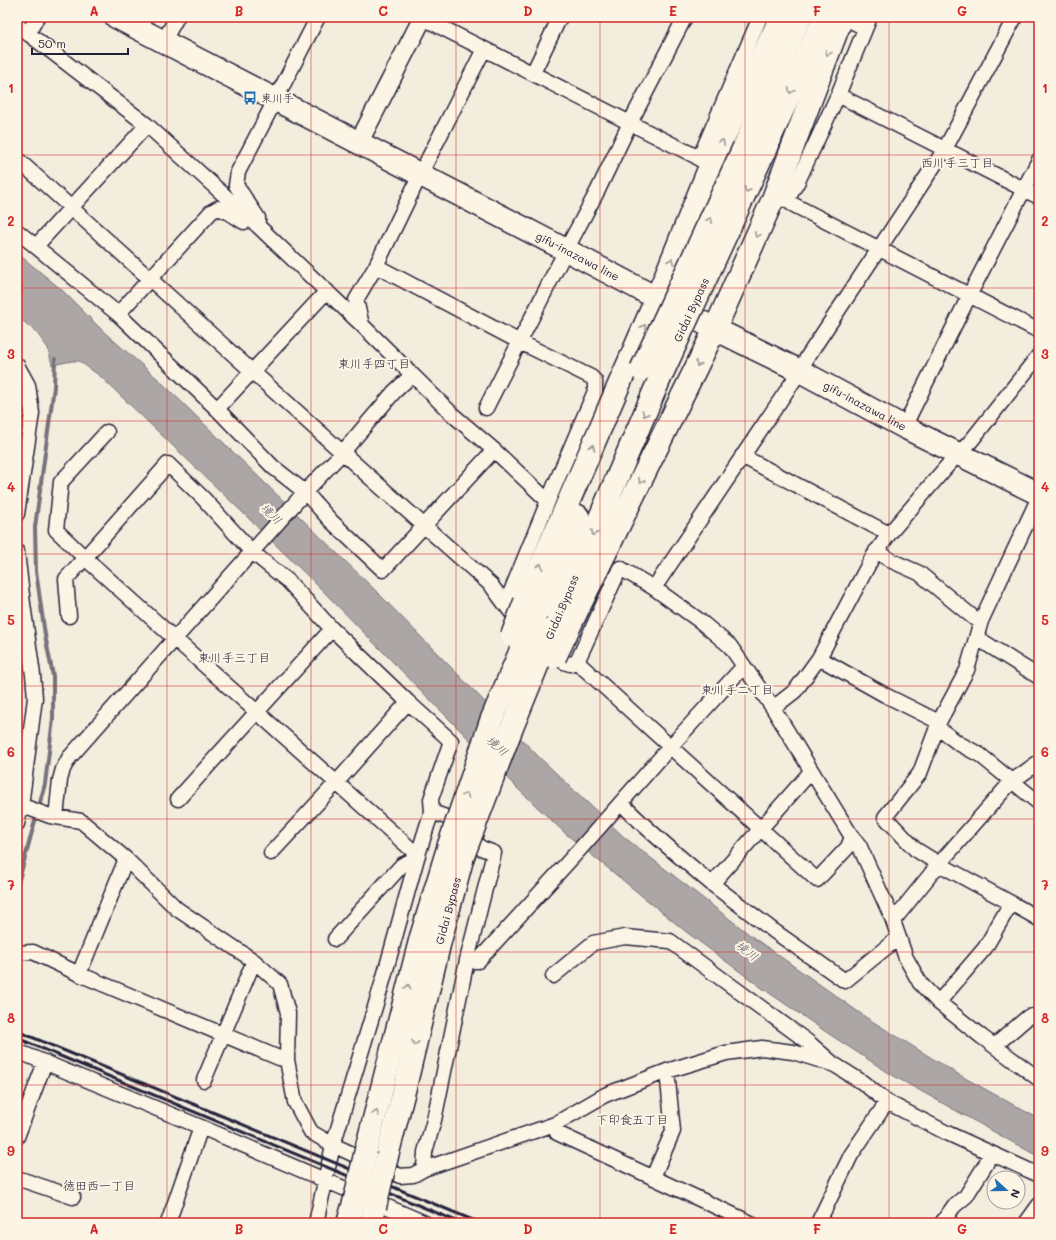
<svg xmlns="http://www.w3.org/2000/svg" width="1056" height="1240" font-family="Mali,'Klee One',sans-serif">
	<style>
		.water { fill: #aca7a6; stroke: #75727b }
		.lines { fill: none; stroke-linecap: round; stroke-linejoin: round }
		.stream { stroke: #75727b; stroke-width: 4 }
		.minor-casing { stroke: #22223b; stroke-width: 17 }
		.tertiary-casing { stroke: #22223b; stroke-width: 21 }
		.primary-casing { stroke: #22223b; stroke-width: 25 }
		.trunk-casing { stroke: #22223b; stroke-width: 25 }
		.minor { stroke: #fcf5e5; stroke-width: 14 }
		.tertiary { stroke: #fcf5e5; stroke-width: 18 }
		.primary { stroke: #fcf5e5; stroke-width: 22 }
		.trunk { stroke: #fcf5e5; stroke-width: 22 }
		.rail { stroke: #22223b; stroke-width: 3 }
		.trunk-bridge-casing { stroke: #22223b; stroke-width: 25; stroke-linecap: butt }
		.trunk-bridge { stroke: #fcf5e5; stroke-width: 22 }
		.oneway { stroke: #9a9698 }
		.grid { fill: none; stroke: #d62828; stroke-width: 1; stroke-opacity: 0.55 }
		.labels { text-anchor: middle; stroke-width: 4; stroke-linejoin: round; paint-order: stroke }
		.poi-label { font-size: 11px; fill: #22223b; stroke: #fcf5e5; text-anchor: start }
		.street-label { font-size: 11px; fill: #22223b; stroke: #fcf5e5 }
		.neighbourhood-label { font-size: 12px; fill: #22223b; stroke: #fcf5e5 }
		.water-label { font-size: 12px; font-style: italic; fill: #525160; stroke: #fcf5e5 }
		.neatline { fill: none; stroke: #d62828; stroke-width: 1.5 }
		.grid-label { font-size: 13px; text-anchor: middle; font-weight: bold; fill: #d62828 }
	</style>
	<rect width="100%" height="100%" fill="#f3edde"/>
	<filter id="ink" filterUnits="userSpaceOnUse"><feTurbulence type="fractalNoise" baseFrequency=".025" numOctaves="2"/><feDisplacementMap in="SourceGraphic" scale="8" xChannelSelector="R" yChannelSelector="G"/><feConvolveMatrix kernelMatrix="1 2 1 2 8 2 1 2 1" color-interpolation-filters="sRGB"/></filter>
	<g filter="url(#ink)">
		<path class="water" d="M17,253L62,290L104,332L158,379L376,591L539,757L624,837L754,938L867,1018L956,1073L1039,1119V1157L892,1075L829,1034L762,988L685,931L566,834L517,788L323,591L241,511L100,376L79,361H72L52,365L48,348L36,332L17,316Z"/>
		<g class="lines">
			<path class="stream" d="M17,887L45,784L53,719V676L45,635L36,571L35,527L54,387L55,359"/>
			<g class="minor-casing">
				<path id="minor" d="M421,17L711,164
					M851,21L865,28
					M17,25L147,125L258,226L362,325L453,415L494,450L548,501L510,594L505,602
					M28,34L37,17
					M163,42L177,17
					M533,73L560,17
					M838,95L1039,197
					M17,159C175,301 332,445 491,585C501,598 510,613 522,624
					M699,159L760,17
					M773,199L787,200L792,204L1039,331
					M787,200L798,181L838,95L870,17
					M258,221V218L236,185L238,172L318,17
					M17,231L118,314L217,409L273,467L305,492L331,521L383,570L494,450
					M36,246L147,125
					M376,266L520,342L591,377L595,381V391L548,501
					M118,314L211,212L218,208L228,212L244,222
					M362,325L356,300L376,266L420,175L484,49
					M17,365L28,385L32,413L17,514
					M486,408L566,250L598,190L630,123L685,17
					M217,409L327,291
					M904,427L969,296L1039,160
					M107,432L61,482L56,530L85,558L175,639L412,850L417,858L402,865L335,939
					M742,456L889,534
					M876,551L892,561L919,573L974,618L981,621
					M17,552L23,604L33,675L35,698L21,806L17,824
					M654,588L800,371L808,356L945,149L1015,17
					M69,616L66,579L168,464L203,498L252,552L288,581L332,629L408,702
					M976,639L982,641L1039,677
					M550,650L564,662L570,664L577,662L620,568L654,588L700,621L730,646L773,708L852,837L859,845L892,918L906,958L920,983L938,1002L982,1037L1039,1079
					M819,658L885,695L939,722
					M577,662L817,880L848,847L852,837
					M773,708L795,691L819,658L872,558L889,534L948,465L971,441L1039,355
					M937,727L958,743L980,755L1039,803
					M813,773L807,776L712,884L774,931L845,981L893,942L900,940
					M178,799L332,629
					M621,803C649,832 681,858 712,884
					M17,804L50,816L81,821L126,859L177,909L254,961L280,984L288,1013L287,1060L295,1102L311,1132L333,1145L400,1176L413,1175L424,1169L555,1124L605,1095L667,1071L726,1053L762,1048L793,1052L835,1065L862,1082L887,1102L947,1133L1039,1175
					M56,817L60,780L63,769L69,758L305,492L342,453L394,392L412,375
					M271,853L336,783L408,702L451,741L431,799L432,812L427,826L417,858L382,984L333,1145L316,1223
					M1011,903L939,864L915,849L885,817L920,773L939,722L967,670L981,621L1039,497
					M892,918L897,916L939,864L1011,782L1039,762
					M17,953L33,952L79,974L279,1058L287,1060
					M467,960L478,961L580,849L670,747L744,666
					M79,974L126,859
					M553,976L593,943L625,937L670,941L808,1042L831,1062
					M938,1002L943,997L985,948L1011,903L1039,919
					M996,1047L999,1042L1028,1017L1039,1015
					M17,1051L201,1127L425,1223
					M204,1080L254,961
					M555,1124L557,1133L751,1223
					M17,1137L45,1062
					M424,1169L425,1152L434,1120L467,960L494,853L481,848L446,817L432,812
					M653,1177L673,1131L667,1071
					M17,1178L73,1197
					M168,1223L201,1127
					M818,1223L851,1155L887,1102
					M942,1223L954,1206L966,1196L986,1164L990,1153
					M1026,1223L1039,1205"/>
			</g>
			<g class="tertiary-casing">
				<path id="tertiary" d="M359,142L423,17"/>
			</g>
			<g class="primary-casing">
				<g id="primary">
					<path id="s1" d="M116,17L566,250L715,329L800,371L904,427L1039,494"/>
				</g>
			</g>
			<g class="trunk-casing">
				<g id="trunk">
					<path d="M744,147L800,17"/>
					<path d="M763,154L824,17"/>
					<path d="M525,602L657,297L711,164L781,17"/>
					<path d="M536,614L578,516"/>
					<path d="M575,615L715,329L773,199L842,17"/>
					<path d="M552,629L660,378"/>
					<path d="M366,1150L421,937L449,845"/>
					<path id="s2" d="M386,1160L405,1087L439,945L463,856"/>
					<path d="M348,1223L355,1199"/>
					<path d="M371,1223L375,1207"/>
				</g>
			</g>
			<use href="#minor" class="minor"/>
			<use href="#tertiary" class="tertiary"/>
			<use href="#primary" class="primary"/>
			<use href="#trunk" class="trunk"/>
			<path class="rail" d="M17,1031L480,1223
				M17,1038L461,1223"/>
			<g class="trunk-bridge-casing">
				<g id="trunk-bridge">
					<path d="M641,370L744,147"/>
					<path id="s3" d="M660,378L763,154"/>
					<path d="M512,636L525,602"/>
					<path d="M555,657L575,615"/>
					<path d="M449,845L491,721L536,614"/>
					<path d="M463,856L509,735L552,629"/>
					<path d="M355,1199L366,1150"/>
					<path d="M375,1207L386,1160"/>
				</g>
			</g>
			<use href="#trunk-bridge" class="trunk-bridge"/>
		</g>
		<defs><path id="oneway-chevron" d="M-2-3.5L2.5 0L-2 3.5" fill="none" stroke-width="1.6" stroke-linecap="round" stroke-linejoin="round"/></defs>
		<g class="oneway">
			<use href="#oneway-chevron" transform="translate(828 53) rotate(111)"/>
			<use href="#oneway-chevron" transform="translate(791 91) rotate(114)"/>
			<use href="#oneway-chevron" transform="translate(722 142) rotate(-65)"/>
			<use href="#oneway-chevron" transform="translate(747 190) rotate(115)"/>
			<use href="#oneway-chevron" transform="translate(710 220) rotate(-65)"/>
			<use href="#oneway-chevron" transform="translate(757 235) rotate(114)"/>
			<use href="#oneway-chevron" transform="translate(671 261) rotate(-68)"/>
			<use href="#oneway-chevron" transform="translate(644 327) rotate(-67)"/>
			<use href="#oneway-chevron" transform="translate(698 364) rotate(116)"/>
			<use href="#oneway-chevron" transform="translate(645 414) rotate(113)"/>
			<use href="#oneway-chevron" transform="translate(592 447) rotate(-67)"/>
			<use href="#oneway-chevron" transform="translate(641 481) rotate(116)"/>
			<use href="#oneway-chevron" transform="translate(594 533) rotate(113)"/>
			<use href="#oneway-chevron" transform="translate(540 566) rotate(-67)"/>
			<use href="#oneway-chevron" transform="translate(466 795) rotate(-71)"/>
			<use href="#oneway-chevron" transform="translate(408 987) rotate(-76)"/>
			<use href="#oneway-chevron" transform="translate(415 1043) rotate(103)"/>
			<use href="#oneway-chevron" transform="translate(376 1113) rotate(-75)"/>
		</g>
	</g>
	<path class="grid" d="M167,17V1223M311,17V1223M456,17V1223M600,17V1223M745,17V1223M889,17V1223M17,155H1039M17,288H1039M17,421H1039M17,554H1039M17,686H1039M17,819H1039M17,952H1039M17,1085H1039"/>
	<defs>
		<g id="bus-bare" transform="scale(1.08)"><path d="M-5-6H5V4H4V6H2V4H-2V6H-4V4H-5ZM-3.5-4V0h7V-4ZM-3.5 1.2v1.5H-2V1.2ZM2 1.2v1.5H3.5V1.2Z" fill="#1f6fb2" stroke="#fcf5e5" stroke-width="2.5" paint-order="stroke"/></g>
	</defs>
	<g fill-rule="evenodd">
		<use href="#bus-bare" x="250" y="98"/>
	</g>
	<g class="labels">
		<g class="poi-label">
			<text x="261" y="102">東川手</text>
		</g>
		<g class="street-label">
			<text dy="4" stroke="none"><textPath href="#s1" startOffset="520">gifu-inazawa line</textPath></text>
			<text dy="4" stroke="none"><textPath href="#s3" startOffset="75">Gidai Bypass</textPath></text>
			<text dy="4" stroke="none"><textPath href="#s1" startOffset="844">gifu-inazawa line</textPath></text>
			<text transform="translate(562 607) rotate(-67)" y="4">Gidai Bypass</text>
			<text dy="4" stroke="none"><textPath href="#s2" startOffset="257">Gidai Bypass</textPath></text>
		</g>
		<g class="neighbourhood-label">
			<text x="957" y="167">西川手三丁目</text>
			<text x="374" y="368">東川手四丁目</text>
			<text x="234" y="662">東川手三丁目</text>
			<text x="737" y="694">東川手二丁目</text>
			<text x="632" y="1124">下印食五丁目</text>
			<text x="99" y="1190">徳田西一丁目</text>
		</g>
		<g class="water-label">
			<text transform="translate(271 514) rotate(44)" y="4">境川</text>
			<text transform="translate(497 746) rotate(42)" y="4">境川</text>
			<text transform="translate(747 951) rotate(38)" y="4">境川</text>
		</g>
	</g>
	<rect width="1056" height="1240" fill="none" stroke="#fcf5e5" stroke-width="44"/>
	<g transform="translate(1006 1190) rotate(111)"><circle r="19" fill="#fcf5e5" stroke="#a5a1a1"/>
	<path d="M0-3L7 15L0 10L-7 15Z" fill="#1f6fb2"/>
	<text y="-6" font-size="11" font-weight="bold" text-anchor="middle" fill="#22223b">N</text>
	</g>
	<path d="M32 48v6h96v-6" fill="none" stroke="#22223b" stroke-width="2"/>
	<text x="38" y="48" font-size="12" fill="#22223b" stroke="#fcf5e5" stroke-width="3" paint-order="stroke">50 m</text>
	<rect x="22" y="22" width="1012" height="1196" class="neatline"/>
	<g class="grid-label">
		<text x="94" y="16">A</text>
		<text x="239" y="16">B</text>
		<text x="383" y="16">C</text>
		<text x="528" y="16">D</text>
		<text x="673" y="16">E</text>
		<text x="817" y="16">F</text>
		<text x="962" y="16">G</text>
		<text x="11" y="93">1</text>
		<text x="1045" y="93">1</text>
		<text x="11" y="226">2</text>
		<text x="1045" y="226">2</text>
		<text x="11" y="359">3</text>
		<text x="1045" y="359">3</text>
		<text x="11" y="492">4</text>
		<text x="1045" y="492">4</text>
		<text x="11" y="625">5</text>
		<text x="1045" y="625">5</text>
		<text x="11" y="757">6</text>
		<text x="1045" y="757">6</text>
		<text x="11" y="890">7</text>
		<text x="1045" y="890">7</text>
		<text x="11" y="1023">8</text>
		<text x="1045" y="1023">8</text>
		<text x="11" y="1156">9</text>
		<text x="1045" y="1156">9</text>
		<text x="94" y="1234">A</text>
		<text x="239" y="1234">B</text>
		<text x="383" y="1234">C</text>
		<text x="528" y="1234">D</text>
		<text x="673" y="1234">E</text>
		<text x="817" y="1234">F</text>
		<text x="962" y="1234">G</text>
	</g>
</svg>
